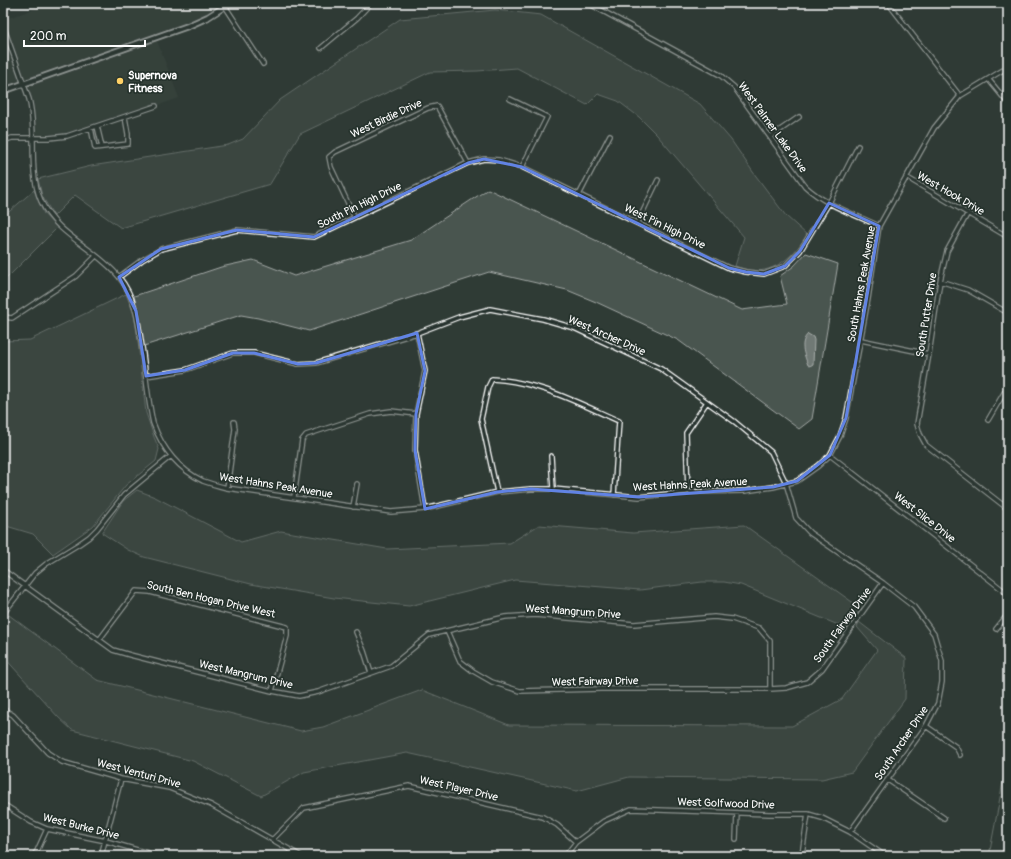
<svg xmlns="http://www.w3.org/2000/svg" width="1011" height="859" font-family="Pangolin,sans-serif">
	<style>
		.built { fill: #3c4842 }
		.green { fill: #4a544f; stroke: #a4aaa7 }
		.water { fill: #707975; stroke: #a9afac }
		.lines { fill: none; stroke-linecap: round; stroke-linejoin: round }
		.stream { stroke: #a9afac; stroke-width: 1 }
		.street-casing { stroke: #fff; stroke-width: 6 }
		.secondary-casing { stroke: #fff; stroke-width: 8 }
		.street { stroke: #26332d; stroke-width: 3.5 }
		.secondary { stroke: #26332d; stroke-width: 4.5 }
		.marked { fill: none; stroke: #6183e4; stroke-width: 3; stroke-linejoin: round }
		.poi-dot { fill: #ffd166; stroke: #26332d; stroke-width: 1.5 }
		.labels { text-anchor: middle; stroke-width: 3.5; stroke-linejoin: round; paint-order: stroke }
		.poi-label { font-size: 11px; font-weight: bold; fill: #fff; stroke: #26332d; text-anchor: start }
		.street-label { font-size: 11px; fill: #fff; stroke: #26332d }
	</style>
	<rect width="100%" height="100%" fill="#2f3b35"/>
	<filter id="ink" filterUnits="userSpaceOnUse"><feTurbulence type="fractalNoise" baseFrequency=".025" numOctaves="2"/><feDisplacementMap in="SourceGraphic" scale="8" xChannelSelector="R" yChannelSelector="G"/><feConvolveMatrix kernelMatrix="1 2 1 2 8 2 1 2 1" color-interpolation-filters="sRGB"/></filter>
	<g filter="url(#ink)">
		<path class="built" d="M51,3H230L219,11L156,38L179,98L76,134L34,138L33,124L24,84L3,91V20Z"/>
		<path class="green" d="M495,10L541,15L700,104L731,140L753,172L786,216L807,235C795,253 780,270 756,271C749,271 741,268 735,266L744,237L657,135L639,117L618,101L598,94L587,105L517,68L477,71L430,72L300,134L270,184L121,228L75,195L54,216L42,196L38,179L91,166L228,145L243,139L280,100L400,19Z
			M488,189L742,310L787,304L780,276L794,266L806,253L838,264L812,419L799,429L678,340L596,302L567,290L489,272L309,331L258,318L241,315L144,346L134,296L221,267L253,260L294,276L411,240Z
			M34,190L44,214L57,228L3,282V217Z
			M126,294L134,314L137,333L146,413L154,437L159,449L156,461L126,485L93,526L53,554L33,534L3,525V341L30,340Z
			M137,490L155,497L241,542L281,531L387,549L510,543L539,525L633,533L744,525L862,609L848,629L741,585L724,582H702L640,590L515,580L409,606L334,598L251,584L144,557L128,550L102,533L123,501Z
			M9,615L97,680L301,731L323,727L422,690L509,725L792,726L842,699L877,650L857,627L859,622L906,658L905,699L852,772L822,779L629,777L577,791L407,753L304,772L261,796L193,761L72,730L58,717L3,656V622Z"/>
		<path class="water" d="M808,334L813,337L814,340L813,364L810,366L808,365C804,354 799,343 808,334Z"/>
		<g class="lines">
			<path class="stream" d="M989,856L1008,755"/>
			<g class="street-casing">
				<path id="street" d="M223,3L263,64
					M588,3L720,75L734,87L805,186C825,205 854,214 879,226
					M888,3L960,96
					M3,25L29,99C38,134 27,168 41,201C57,236 96,248 119,277C137,299 139,327 143,354C146,377 148,400 153,423C162,448 178,469 203,481C211,484 219,486 227,488L391,512L425,509L497,492L531,489H553L639,497L688,492L745,491L773,487L797,481L818,466L830,455L840,436L846,418L868,299L879,226L934,128L960,96L1008,67
					M321,48L357,18L371,3
					M989,80L1008,103
					M510,99L547,117L522,167
					M97,126L102,147
					M91,128L95,148L128,144V134L125,117
					M770,137L799,117
					M3,141L12,138H49L67,136L156,106
					M906,177L1008,237
					M579,195L610,135
					M968,213L947,251L940,281L929,354L917,424L920,434L926,445L1008,509
					M354,216L331,167L329,157L335,152L428,108L437,106L468,163
					M638,222L658,180
					M119,277L142,260L161,249L237,230L314,237L468,163L484,159L499,160L522,167L729,268L746,272L764,274L785,266L800,251L829,203L858,146
					M940,281L968,290L1008,313
					M3,317L12,318L76,276L96,256
					M417,333L425,371L416,414L415,450L425,509
					M861,340L929,354
					M146,376L185,370L233,353H254L298,364L316,363L417,333L459,317L490,309L543,319L574,328L661,369L735,422L771,452L786,483L796,518L810,533L883,583L914,607L934,634L942,661V682L938,703L926,726L850,832
					M988,420L1008,386
					M830,455L1008,594
					M551,456L553,489
					M227,488L235,429L234,422
					M497,492L481,419L488,387L492,379C537,381 578,403 619,421L614,495
					M688,492L686,433L707,402
					M294,497L302,440L306,435L370,414L391,411L416,414
					M353,507L357,484
					M3,570L113,650L130,655L272,691L299,696L318,692L391,666L429,635L505,617L535,615L634,624L714,617L732,619L759,628L770,641V689
					M3,614L35,573L46,564L79,544L89,537L97,529L124,495L171,456
					M996,629L1008,614
					M447,631L460,661L473,671L492,682L520,691L601,689H770L786,688L807,682L822,669L883,583
					M356,632L364,651L371,673
					M99,640L136,591L150,592L287,627V636L272,691
					M3,709L13,715L48,753L62,762L121,779L169,788L211,805L301,856
					M926,726L956,747L960,755
					M888,780L944,818
					M3,804L31,822L47,829L106,841L158,856
					M736,839L737,813
					M272,840L304,808L409,786L543,817L557,825L576,842
					M802,854L808,814
					M33,856L37,851L47,829
					M101,856L121,779
					M565,856L576,842L604,821L631,809L769,814H808L822,818L850,832L885,856"/>
			</g>
			<g class="secondary-casing">
				<path id="secondary" d="M3,91L188,26L208,17L230,3"/>
			</g>
			<use href="#street" class="street"/>
			<use href="#secondary" class="secondary"/>
		</g>
	</g>
	<path d="M0 0H1011V859H0ZM484,159L522,167L729,268L746,272L764,274L785,266L800,251L829,203L879,226L846,418L830,455L797,481L773,487L639,497L531,489L497,492L425,509L415,450L416,414L425,371L417,333L316,363L298,364L254,353H233L185,370L146,376L136,311L119,277L161,249L237,230L314,237L468,163Z" fill="#2f3b35" fill-opacity=".55" fill-rule="evenodd"/>
	<path class="marked" d="M484,159L522,167L729,268L746,272L764,274L785,266L800,251L829,203L879,226L846,418L830,455L797,481L773,487L639,497L531,489L497,492L425,509L415,450L416,414L425,371L417,333L316,363L298,364L254,353H233L185,370L146,376L136,311L119,277L161,249L237,230L314,237L468,163Z"/>
	<circle class="poi-dot" cx="120" cy="81" r="4"/>
	<g class="labels">
		<g class="poi-label">
			<text x="128" y="79">Supernova<tspan x="128" dy="13">Fitness</tspan></text>
		</g>
		<g class="street-label">
			<text transform="translate(386 118) rotate(-25)" y="4">West Birdie Drive</text>
			<text transform="translate(773 127) rotate(54)" y="4">West Palmer Lake Drive</text>
			<text transform="translate(951 193) rotate(30)" y="4">West Hook Drive</text>
			<text transform="translate(359 205) rotate(-26)" y="4">South Pin High Drive</text>
			<text transform="translate(665 226) rotate(26)" y="4">West Pin High Drive</text>
			<text transform="translate(861 284) rotate(-80)" y="4">South Hahns Peak Avenue</text>
			<text transform="translate(926 315) rotate(-81)" y="4">South Putter Drive</text>
			<text transform="translate(607 335) rotate(24)" y="4">West Archer Drive</text>
			<text transform="translate(690 484) rotate(-3)" y="4">West Hahns Peak Avenue</text>
			<text transform="translate(276 485) rotate(9)" y="4">West Hahns Peak Avenue</text>
			<text transform="translate(925 517) rotate(38)" y="4">West Slice Drive</text>
			<text transform="translate(211 599) rotate(13)" y="4">South Ben Hogan Drive West</text>
			<text transform="translate(573 611) rotate(4)" y="4">West Mangrum Drive</text>
			<text transform="translate(842 625) rotate(-54)" y="4">South Fairway Drive</text>
			<text transform="translate(246 674) rotate(13)" y="4">West Mangrum Drive</text>
			<text transform="translate(595 681) rotate(-1)" y="4">West Fairway Drive</text>
			<text transform="translate(901 743) rotate(-56)" y="4">South Archer Drive</text>
			<text transform="translate(139 773) rotate(15)" y="4">West Venturi Drive</text>
			<text transform="translate(459 788) rotate(13)" y="4">West Player Drive</text>
			<text transform="translate(726 803) rotate(2)" y="4">West Golfwood Drive</text>
			<text transform="translate(81 826) rotate(14)" y="4">West Burke Drive</text>
		</g>
	</g>
	<rect width="1011" height="859" fill="none" stroke="#26332d" stroke-width="16"/>
	<rect x="8" y="8" width="995" height="843" fill="none" stroke="#fff" stroke-width="1.5" filter="url(#ink)"/>
	<path d="M24 40v6h121v-6" fill="none" stroke="#ffffff" stroke-width="2"/>
	<text x="30" y="40" font-size="12" fill="#ffffff" stroke="#26332d" stroke-width="3" paint-order="stroke">200 m</text>
</svg>
